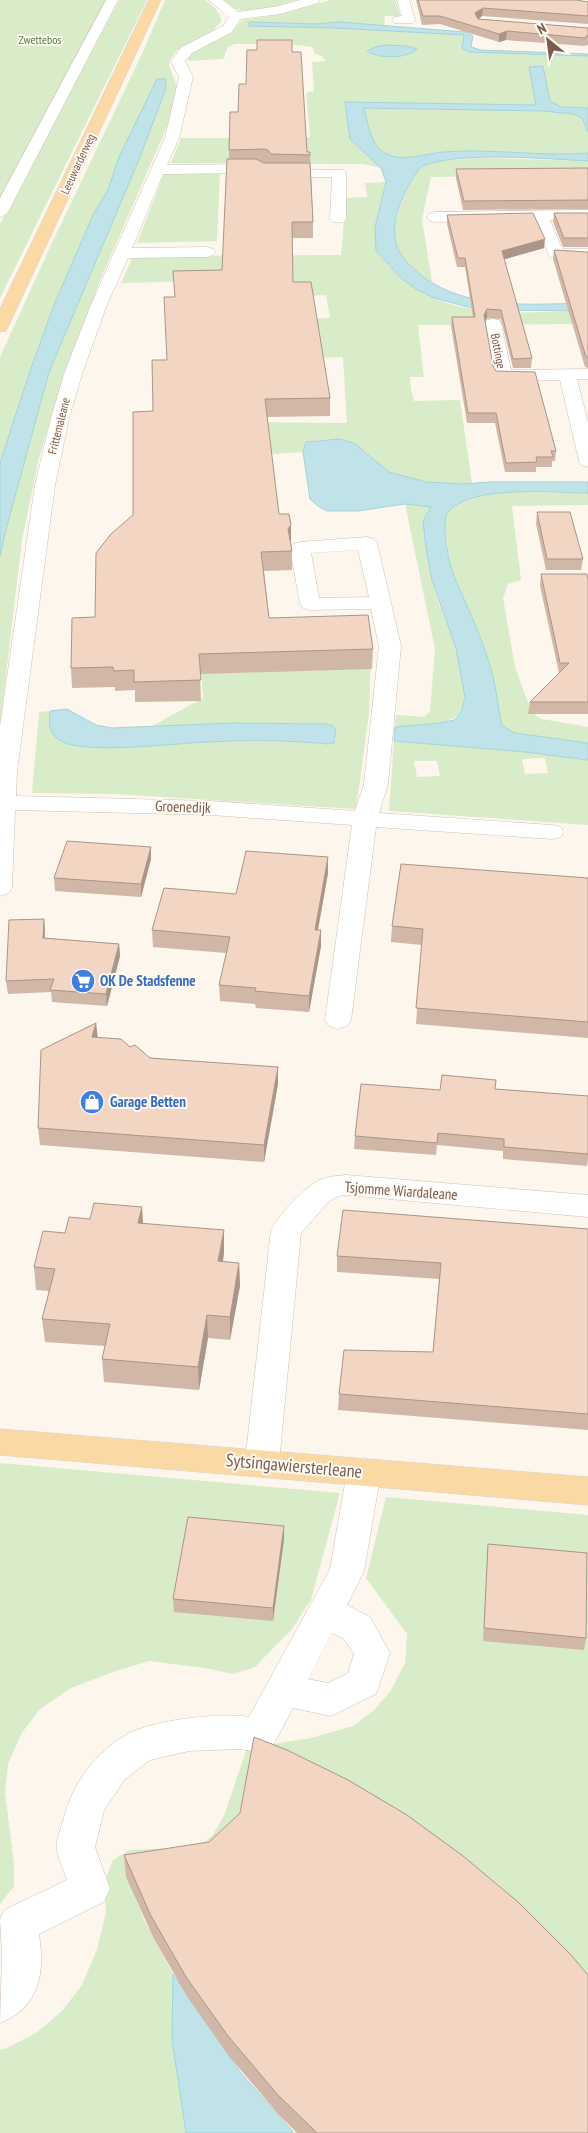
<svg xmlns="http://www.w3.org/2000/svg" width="588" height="2133" font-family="'PT Sans Narrow',sans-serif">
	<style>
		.green { fill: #d8ecc9; fill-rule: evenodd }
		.water { fill: #bfe3e8; stroke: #a5d3da }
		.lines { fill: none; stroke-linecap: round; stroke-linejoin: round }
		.minor-casing { stroke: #d1beb0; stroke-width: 1 }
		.major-casing { stroke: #dad1cd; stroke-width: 1 }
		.minor { fill: #fff; fill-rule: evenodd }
		.major { fill: #fbd9a5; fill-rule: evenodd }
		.wall { fill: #d1b7a8 }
		.shaded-wall { fill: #aa9588 }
		.building { fill: #f3d5c3; stroke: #aa9588 }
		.labels { text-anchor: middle; stroke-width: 4; stroke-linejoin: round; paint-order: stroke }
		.far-park-label { font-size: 12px; fill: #537a41; stroke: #fffaf3 }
		.far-street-label { font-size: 12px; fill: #7a5c4d; stroke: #fffaf3 }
		.street-label { font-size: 15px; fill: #7a5c4d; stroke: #fffaf3 }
		.shop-label { font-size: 15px; font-weight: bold; fill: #366cbe; stroke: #fffaf3; text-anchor: start }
		.near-street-label { font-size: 18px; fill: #7a5c4d; stroke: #fffaf3 }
	</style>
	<rect width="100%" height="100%" fill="#fdf6ec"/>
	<path class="green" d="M0,0H107L0,199Z
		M119,0H147L0,298V224Z
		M165,0H205C212,5 222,13 221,22L211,32L176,51L170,60L169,66L178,90L169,122L99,283L64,377L39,458L22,540L0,726V357L52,243L142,54Z
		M222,0H297C282,4 251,16 236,9C231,7 227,3 222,0Z
		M331,0H395L401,16H385L384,27L466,32L473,36L471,47L481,50L588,54V108C576,107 560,110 550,101L543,67H529L537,105L345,102L358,147L381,168L363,164L171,163L181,138H297L310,137L306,93L314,91L312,62L326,61L323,57L314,53L313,47L286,44H235L228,47L223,59L188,61V58L191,53L232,31L242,20L282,14Z
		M364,107L543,111L573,114L582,118L588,132V153C540,157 491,148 443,152C424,154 401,163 382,152C372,146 366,118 364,107Z
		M480,158L588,161V175L431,177L422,219L432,283C396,259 386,242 403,200C408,188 413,175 422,166L440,161Z
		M220,173L217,241L137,243L164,174Z
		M386,182L378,213L376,251C388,265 399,278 415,288C464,321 532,311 588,311V324L418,325L424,377H410L411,389L414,401L460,400L472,483C446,486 414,483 389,471C381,468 375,460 368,454C351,438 328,438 307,442L303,452L271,454L224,422L347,423L343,357L313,358L258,320L330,318L326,295L218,299L202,281L121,283L133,256L341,255L346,198L367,197L365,183Z
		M505,492L588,493V505L512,506L521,580L508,584L503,598L515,667L526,697L536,716L542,719L588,727V743L515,733L502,726L482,641L451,568L444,521L448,512L460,503L482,496Z
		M405,504L431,506C432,530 429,556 432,579C437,610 478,684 460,712C451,727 411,725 395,727L396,715L424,717L430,712L435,649Z
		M371,659L369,714L356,809L112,794L32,793L39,712L50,711L49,726L208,742L291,741L334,743L336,739L304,723L152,726L203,698L201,664Z
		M394,741L525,752L588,760V825L389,811ZM545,758L548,773L525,774L522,759ZM414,761H437L440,776L417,777Z
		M0,1463L340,1493L311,1600L292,1629L255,1667L233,1674L205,1668L149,1661L113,1672L71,1688L40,1709L21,1734L8,1764L5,1792L14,1864V1886L0,1904Z
		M386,1497L588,1515V2003L242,1833L127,1876L144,1920L173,1974L172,2040L186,2133H0V2050L7,2048L36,2033L62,2011L82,1985L97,1949L106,1912L104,1883L113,1860L129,1850L197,1847L212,1836L224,1816L247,1748L311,1738L353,1726L373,1711L390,1692L405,1663L407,1634L366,1578Z"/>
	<path class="water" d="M249,22L315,24L339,22L466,32L473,36L471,47L481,50L588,54V56L469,52L462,48L464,35L335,28L248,26Z
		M385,45L407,46L417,49C407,59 379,59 367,51L375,47Z
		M543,66L550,101L561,107L588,108V132L582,118L573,114L543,111L364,108C367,120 371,145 383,152C401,163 424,154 443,152C491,148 540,157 588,153V161C545,159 461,151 422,166C411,177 396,209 395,225C393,244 399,255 413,268C459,312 529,304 588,303V311L479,310L434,298L416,289L401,278L376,251L375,227L386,182L381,168L350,139L345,102L536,105L529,67Z
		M157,79H166L165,91L138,162L49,372L5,533L0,556V463L30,371L54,305L93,215L108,190L119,157Z
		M339,439L354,443L389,472L426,482L463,484L490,482H588V493C554,493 472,484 448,512C441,521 448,556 451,567C454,578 460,589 464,599C475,623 485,648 492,673C497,690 498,709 502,726L515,733L588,743V760L525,752L394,741L395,727L439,723L454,720L461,712L465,697L456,649L432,580L426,548L423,521L431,507L405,504L358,511H327L318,506L310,499L303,452L306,442Z
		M67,709L96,725L112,728L232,723L328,724L333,726L336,730L334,743L328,744C289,740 249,740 209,742C177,743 85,755 61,741C48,734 49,723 50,711Z
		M173,1974L241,2073L294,2133H186L172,2040Z"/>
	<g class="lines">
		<g class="minor-casing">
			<path id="minor" d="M106,0H118L8,212L5,215L0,217V198Z
				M209,0H223L238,12L279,6L301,0H320L318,3L280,14L240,19L232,32L192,53L185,61L193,77L179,138L167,165L263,164L268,165L270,169L344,170L346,173V219L343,222H333L330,219L332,177H264L259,176L257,173L163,174L132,248L207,247L213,249L215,252L213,255L207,257L128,258L106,307L82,374L69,418L55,485L17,771L16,796L211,801L355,811L364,784L379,646L371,609L310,610L303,608L300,604L290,548L293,544L300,542L367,537L374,539L377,543L401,646L388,784L379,813L552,825L561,827L564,832L561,837L552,839L376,827L351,1020L347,1026L338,1029L329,1026L325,1020L352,825L211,815L15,810L12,888L9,893L0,896V726L35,485L51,418L64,374L90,307L165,138L179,77L171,61L182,47L223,26L229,17ZM358,550L369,597L319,598L311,553Z
				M397,0H409L415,20L413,23H394L392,20L394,17L402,16Z
				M588,210V220H550L562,249H588V259L550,257L534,220L434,222L429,220L426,217L429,214L434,212Z
				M493,319L499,320L501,324L511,370L588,369V379H577L588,423V467L581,465L579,461L560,380H503L497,379L494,375L485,324L487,320Z
				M346,1175L588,1195V1217L346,1195L338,1196L328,1202L301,1233L279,1463L274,1472L262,1476L250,1472L245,1463L271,1230C280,1214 305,1186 322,1179C330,1176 338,1176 346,1175Z
				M364,1458L376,1462L381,1472L364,1571L347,1605L370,1617L390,1653L376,1694L331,1716L293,1708L272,1747L259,1752L240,1749L189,1751L150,1760L125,1779L104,1810L95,1847L110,1889L104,1902L39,1934C45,1973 40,2007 0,2023L2,1953L0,1920L4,1910L67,1880C64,1870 57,1857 57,1847C56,1838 62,1826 64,1818C72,1784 96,1752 126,1735C151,1720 221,1712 249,1717L330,1569L347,1472L352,1462ZM332,1633L344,1639L354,1654L348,1673L328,1683L308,1679Z"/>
		</g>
		<g class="major-casing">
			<path id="major" d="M149,0H161L8,327L6,331L0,332V309Z
				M0,1429L588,1477V1505L0,1455Z"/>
		</g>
		<use href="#minor" class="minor"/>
		<use href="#major" class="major"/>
	</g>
	<path class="wall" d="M416,0H576L588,2V24L482,16L479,19L588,28V45H586L585,46L506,40L499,42L440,24L422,25Z
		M292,52L307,152H310L313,222V238H292L293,282L330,398V416L267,417L279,514L291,525V543L292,551V570L264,571L269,618L373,649L372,669L200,674L201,701L135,702V690L115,691V687L72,688L71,668L95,617L133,515L153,411L167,360L174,297L222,270L229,159V150L246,84Z
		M588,168V209L463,210L456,178V169Z
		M554,213H588V247H563L553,222Z
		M447,215L544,248L504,259L532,358L531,368H513L501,319L487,318L485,321L493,366L556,451L555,461H552V467H536V472H505L495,423H467L451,326L452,317H473L465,267H457L447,224Z
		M554,250L588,252V368L585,367L553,259Z
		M537,512L583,559L581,570H546L536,524Z
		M541,574L588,580V714H528L530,702L559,673L540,586Z
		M151,847V859L141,897L55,891L54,878Z
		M328,857V873L318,930L321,946L309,1012L256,1008L255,1004L220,1001L219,985L226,953L153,947L152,930L236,894Z
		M588,878V1038L416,1024L422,945L391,942L392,926Z
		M44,919L45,938L119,944L120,956L107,1006L52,1002L51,992L8,994L6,981Z
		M96,1023L97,1037L130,1047L150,1058L278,1067V1084L264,1162L40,1145L38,1128Z
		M495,1089L588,1096V1159L587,1166L503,1159V1151L437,1145L436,1155L354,1149L355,1136L440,1090Z
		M142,1207L143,1223L224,1253L223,1262L239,1263L240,1286L230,1340L208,1338L199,1390L104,1382L102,1359L105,1346L45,1342L42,1319L49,1291L36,1290L34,1267L65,1233L90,1219Z
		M588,1229V1430L338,1410L339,1394L433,1352L439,1279L337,1272V1256Z
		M284,1526V1539L273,1621L174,1612L173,1599Z
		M488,1544L586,1638L584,1650L483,1641Z
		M124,1855L588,2133H297L278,2114L229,2056L188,1998L153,1937L126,1877Z"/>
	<path class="shaded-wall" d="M483,8L482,16L474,22L475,13Z
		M507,31L506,40L499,42V34Z
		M545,239L544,248L502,260V251Z
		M487,309V318L483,324L484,315Z
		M291,525V544L288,529Z
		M151,847V859L141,897V884Z
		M328,857V873L315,946V930Z
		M44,919L45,931L44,951L43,938Z
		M321,930V946L309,1012V996Z
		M119,944L120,956L107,1006L106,994Z
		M96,1023L98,1040L92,1037Z
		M278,1067V1084L264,1162V1145Z
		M142,1207L143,1230L138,1223Z
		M224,1230V1253L219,1284L218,1261Z
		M239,1263L240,1286L230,1340V1317Z
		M207,1315L208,1338L199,1390L198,1367Z
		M284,1526V1539L273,1621V1608Z"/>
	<path class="building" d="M418,0H576L588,2V16L483,8L475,13L478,19L588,28V36H586L585,38L507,31L499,34L440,16H423Z
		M257,40H292V52H301L307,152H310V155L271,154L268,150L263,149L229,150L230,112H238L239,84H246L247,50H257Z
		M227,159H256L264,163H310L313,222H292L293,282H311L330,398L265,399L279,514H289L291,525L288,529L292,551L261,552L269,618L368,615L373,649L199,654L201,680L134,682V670L114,671L113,667L71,668L72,618L95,617L96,553L111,534L133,515V412L153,411L152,360H167L164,297H175L173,271L222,270Z
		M588,168V200L464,201L456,169Z
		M533,213L545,239L502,251L532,358L513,359L501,310L487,309L484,315L493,366L496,371L535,372L556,451H551L553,457H536L537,462L506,463L496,413H468L452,317H475L465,258H458L447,215Z
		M554,213H588V238H564Z
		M554,250L588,252V358L586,357Z
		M537,512H570L583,559H547Z
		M541,574H587L588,580V702H530L569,663H560Z
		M67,841L151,847L141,884L54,878Z
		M246,851L328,857L315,930H321L309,996L255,991L256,988L219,985L230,937L152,930L164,888L236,894Z
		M401,864L588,878V1022L416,1008L423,929L392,926Z
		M44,919L43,938L119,944L106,994L50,990L54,979L6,981L9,920Z
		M96,1023L92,1037L121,1039L130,1047L135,1045L150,1058L278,1067L264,1145L38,1128L41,1050Z
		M442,1075L496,1080L495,1089L588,1096V1154L504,1147V1139L438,1133L437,1143L355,1136L361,1084L440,1090Z
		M94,1203L142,1207L138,1223L224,1230L218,1261L239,1263L230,1317L207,1315L198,1367L102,1359L110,1324L42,1319L55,1269L34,1267L43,1231L65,1233L69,1217L90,1219Z
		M343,1210L588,1229V1414L339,1394L344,1350L433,1352L441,1263L337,1256Z
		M188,1517L284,1526L273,1608L173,1599Z
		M488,1544L587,1553L586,1638L484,1628Z
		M254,1737L287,1750L348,1780L407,1815L463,1856L518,1902L571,1955L588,1975V2133H317L277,2094L228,2036L186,1977L151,1916L124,1855L209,1842L240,1813Z"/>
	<defs>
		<g id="supermarket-disc" transform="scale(1.25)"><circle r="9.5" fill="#3f7fe0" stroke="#fffaf3"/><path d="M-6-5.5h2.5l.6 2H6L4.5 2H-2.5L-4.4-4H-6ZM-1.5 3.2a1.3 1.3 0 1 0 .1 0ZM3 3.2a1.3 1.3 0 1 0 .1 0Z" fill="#fff"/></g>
		<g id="shop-disc" transform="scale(1.25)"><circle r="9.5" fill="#3f7fe0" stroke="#fffaf3"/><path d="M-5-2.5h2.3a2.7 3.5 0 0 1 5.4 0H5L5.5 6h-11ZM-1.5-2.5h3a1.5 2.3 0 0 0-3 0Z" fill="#fff"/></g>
	</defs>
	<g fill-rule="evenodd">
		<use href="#supermarket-disc" x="83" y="981"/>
		<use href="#shop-disc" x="92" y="1102"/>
	</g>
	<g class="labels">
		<g class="far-park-label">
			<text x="40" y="44">Zwettebos</text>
		</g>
		<g class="far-street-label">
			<text transform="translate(78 164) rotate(-65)" y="4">Leeuwarderweg</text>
			<text transform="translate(498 351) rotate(79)" y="4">Bottinge</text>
			<text transform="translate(59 426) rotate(-76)" y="4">Frittemaleane</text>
		</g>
		<g class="street-label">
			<text transform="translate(183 807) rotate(2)" y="5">Groenedijk</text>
			<text transform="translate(401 1191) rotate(4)" y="5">Tsjomme Wiardaleane</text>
		</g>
		<g class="shop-label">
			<text x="100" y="986">OK De Stadsfenne</text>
			<text x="110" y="1107">Garage Betten</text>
		</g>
		<g class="near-street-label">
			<text transform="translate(294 1466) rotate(5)" y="6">Sytsingawiersterleane</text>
		</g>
	</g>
	<g transform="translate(548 40) rotate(331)" stroke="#fffaf3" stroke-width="4" paint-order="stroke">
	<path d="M0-4L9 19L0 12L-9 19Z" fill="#7a5c4d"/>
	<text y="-8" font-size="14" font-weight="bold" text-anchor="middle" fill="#7a5c4d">N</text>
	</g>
</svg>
